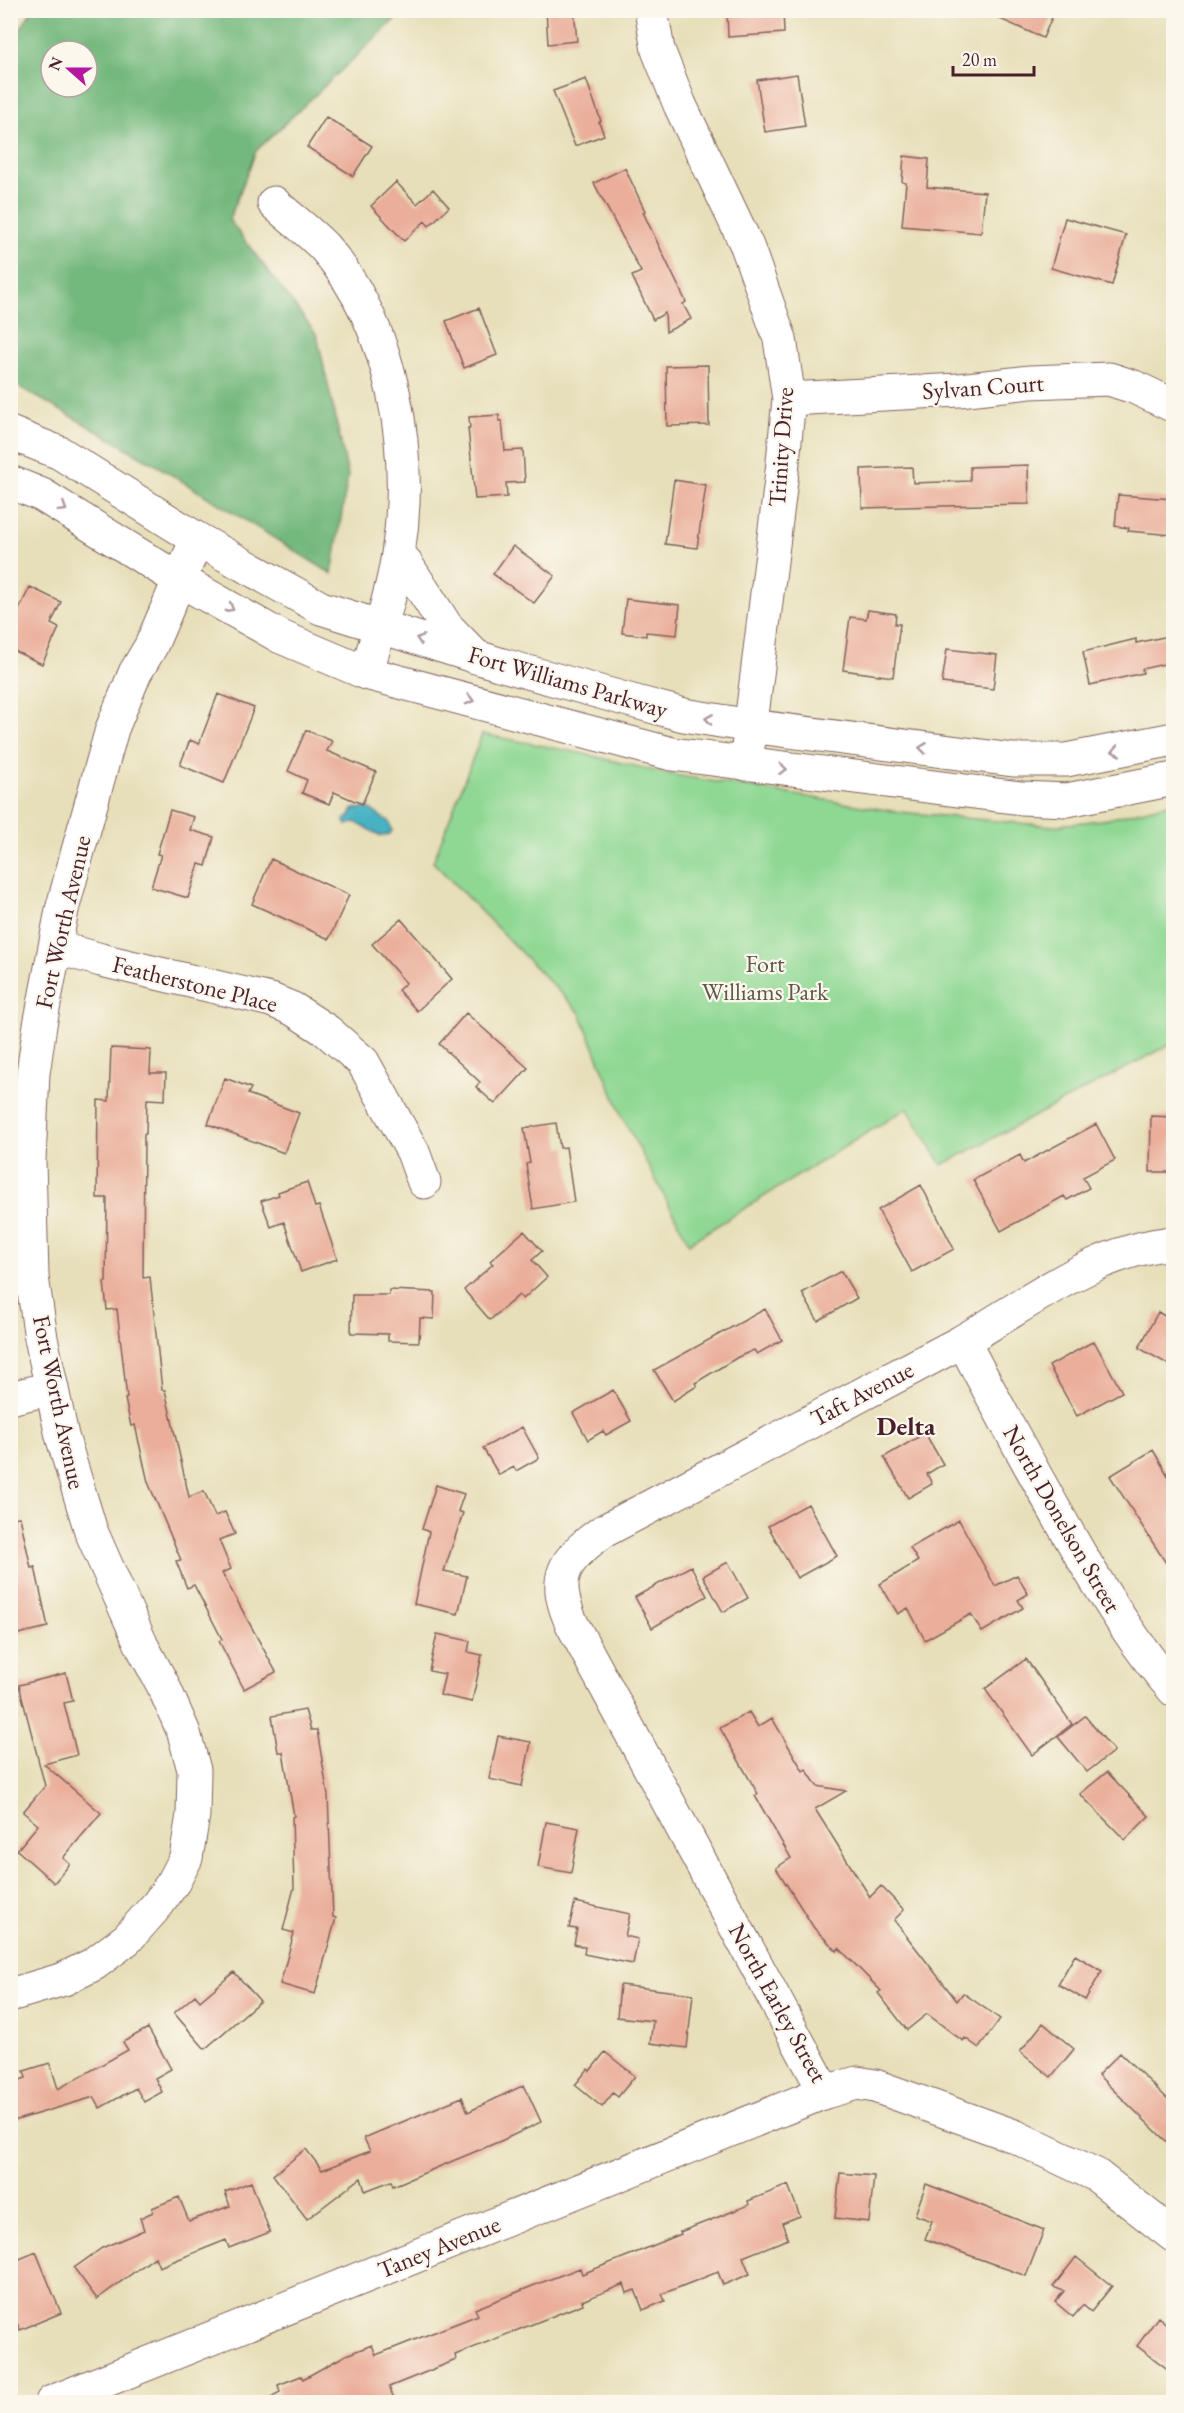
<svg xmlns="http://www.w3.org/2000/svg" width="1184" height="2413" font-family="'EB Garamond',serif">
	<style>
		.green { fill: #8fd893; stroke: #6c7c5f; stroke-width: 1.5 }
		.forest { fill: #73b87d; stroke: #5e6c54; stroke-width: 1.5; fill-rule: evenodd }
		.water { fill: #46b2c4; stroke: #486878; stroke-width: 1.5 }
		.building { fill: #eaae9a }
		.lines { fill: none; stroke-linecap: round; stroke-linejoin: round }
		.street-casing { stroke: #81625d; stroke-width: 35 }
		.secondary-casing { stroke: #81625d; stroke-width: 35 }
		.street { stroke: #fff; stroke-width: 33 }
		.secondary { stroke: #fff; stroke-width: 33 }
		.oneway { stroke: #ae9aa0 }
		.labels { text-anchor: middle; stroke-width: 4.5; stroke-linejoin: round; paint-order: stroke }
		.street-label { font-size: 24px; fill: #4a1f2b; stroke: #fbf7ec }
		.park-label { font-size: 24px; fill: #5f564a; stroke: #fbf7ec }
		.neighbourhood-label { font-size: 26px; font-weight: bold; fill: #4a1f2b; stroke: #fbf7ec }
	</style>
	<rect width="100%" height="100%" fill="#fbf7ec"/>
	<filter id="ink" filterUnits="userSpaceOnUse"><feTurbulence type="fractalNoise" baseFrequency=".0167" numOctaves="2"/><feDisplacementMap in="SourceGraphic" scale="12" xChannelSelector="R" yChannelSelector="G"/><feConvolveMatrix kernelMatrix="1 2 1 2 8 2 1 2 1" color-interpolation-filters="sRGB"/></filter>
	<filter id="wash" filterUnits="userSpaceOnUse"><feTurbulence type="fractalNoise" baseFrequency=".008" numOctaves="4" result="noise"/><feDisplacementMap in="SourceGraphic" scale="24" xChannelSelector="R" yChannelSelector="G"/><feGaussianBlur stdDeviation="1.35" result="paint"/><feColorMatrix in="noise" values="0 0 0 0 0 0 0 0 0 0 0 0 0 0 0 0 0 1.4 0 .05"/><feComposite in="paint" operator="in"/></filter>
	<g filter="url(#wash)">
		<rect width="100%" height="100%" fill="#e7dfb9"/>
		<path class="green" d="M482,734L580,753L668,774L899,812L1052,826L1108,819L1173,803V1043L942,1165L907,1108L689,1243L622,1116L580,1013L433,862Z"/>
		<path class="forest" d="M32,10L404,11L256,151L229,220L317,335L348,475L332,574L151,462L11,382V45ZM51,51H87V87H51Z"/>
		<path class="water" d="M368,808C376,811 377,817 389,821L392,831L388,835L381,836L355,822L347,825L344,820L350,816L353,809Z"/>
		<g id="blocks">
			<path class="building" d="M546,10H574L577,41L548,44Z
				M727,10H783L784,33L728,37Z
				M980,10H1055L1043,38Z
				M797,74L805,126L765,132L757,80Z
				M586,79L601,121L599,122L604,135L575,146L553,91Z
				M326,117L372,146L353,176L307,147Z
				M904,156L929,159L927,187L985,192L981,233L902,226L906,183L902,182Z
				M625,168L645,211L643,212L649,225L686,302L683,304L691,319L666,332L665,313L653,320L632,276L641,272L594,183Z
				M396,182L417,204L433,189L449,207L429,226L425,221L404,241L371,206Z
				M1065,218L1126,235L1112,285L1051,268Z
				M479,308L497,355L464,368L446,321Z
				M708,365L709,425L667,426L666,366Z
				M499,415V421H502L505,451L523,450L525,482L506,483L507,497L475,499L468,428H470L469,417Z
				M1028,465L1029,504L862,508L861,469L912,467L913,483L970,481V467Z
				M674,480L706,485L697,548L665,544Z
				M1118,495L1173,499V535L1128,531L1129,528L1115,526Z
				M513,546L555,576L534,603L493,574Z
				M30,587L61,602L51,624L59,628L42,664L10,649V628Z
				M626,599L680,605L677,635L646,632V636L622,633Z
				M868,610L896,614L895,624H900L893,677L843,670L850,617L866,619Z
				M1173,635V662L1142,669L1143,673L1090,685L1083,652L1136,639V643Z
				M947,649L997,655L993,689L942,683Z
				M218,694L254,708L224,783L180,765L190,740L199,744Z
				M306,730L332,741L327,751L376,772L362,804L334,792L329,804L302,793L307,780L288,771Z
				M170,810L194,817L190,830L214,837L206,866L199,864L188,898L151,887L161,855L157,854Z
				M271,859L349,895L329,939L252,904Z
				M401,919L452,979L417,1011L398,990L406,983L372,944Z
				M466,1013L528,1068L495,1104L476,1087L480,1082L439,1044Z
				M111,1048L151,1050L150,1073H166L165,1100L147,1099L146,1134H144L143,1278L150,1277L162,1390H165L189,1497L204,1491L215,1516L225,1512L235,1534L219,1540L231,1569L222,1573L276,1672L244,1689L219,1641L222,1639L194,1585L187,1588L176,1561L181,1560L148,1482L135,1425L131,1426L125,1399L127,1398L117,1309L107,1310L104,1282H106L107,1198H97L98,1100L109,1101Z
				M225,1078L251,1088L248,1094L299,1113L284,1153L208,1124Z
				M1151,1116L1173,1117V1172H1150Z
				M556,1123L560,1148L566,1147L574,1202L533,1209L526,1164L530,1163L524,1128Z
				M1096,1124L1115,1160L1083,1177L1089,1188L1067,1200L1064,1196L1001,1231L973,1180L1020,1155L1024,1163Z
				M307,1182L315,1207L319,1206L337,1259L301,1272L284,1222L271,1227L261,1201L279,1195L278,1192Z
				M921,1185L954,1249L912,1272L878,1210Z
				M524,1231L542,1251L532,1260L547,1277L523,1299L519,1295L490,1320L464,1290L493,1264L490,1261Z
				M841,1271L857,1298L818,1321L802,1293Z
				M389,1290L435,1292L434,1319L420,1318L419,1342L388,1341V1334L351,1333L352,1295H389Z
				M765,1309L782,1340L757,1354L754,1350L738,1357L695,1383L697,1386L673,1401L654,1370Z
				M1158,1312L1173,1321V1367L1139,1348Z
				M1094,1341L1122,1392L1077,1416L1049,1366Z
				M613,1390L631,1421L606,1435L603,1431L588,1440L573,1413Z
				M522,1427L539,1458L516,1471L514,1467L499,1475L483,1448Z
				M925,1433L943,1464L927,1474L932,1484L908,1498L884,1457Z
				M1153,1450L1173,1484V1574L1110,1476Z
				M436,1485L464,1494L458,1511L463,1513L444,1571L467,1576L458,1614L414,1604L429,1532L422,1529Z
				M808,1504L837,1556L797,1578L768,1526Z
				M20,1517L31,1568L35,1567L48,1627L10,1636V1518Z
				M959,1520L995,1586L1017,1575L1028,1594L1018,1600L1023,1608L982,1632L971,1614L925,1640L908,1608L898,1614L880,1584L918,1561L910,1548Z
				M728,1562L748,1598L723,1612L703,1576Z
				M691,1566L707,1596L652,1628L635,1597Z
				M437,1634L470,1641L468,1652L482,1655L472,1702L440,1695L445,1674L429,1671Z
				M1026,1659L1072,1724L1032,1755L985,1689Z
				M66,1673L73,1701L64,1703L77,1755L44,1764L101,1813L63,1858L70,1864L54,1883L17,1850L38,1825L23,1812L45,1786L19,1685Z
				M305,1710L311,1730H317L328,1796L333,1917L336,1918L315,1994L280,1984L294,1933L283,1930L294,1888L292,1817L294,1816L283,1752H278L272,1716Z
				M749,1712L758,1727L772,1718L803,1771L806,1769L817,1786L846,1791L815,1809L870,1897L881,1886L904,1910L894,1920L957,2001L963,1993L1000,2019L979,2048L965,2038L963,2041L927,2014L907,2030L878,1993L881,1991L839,1948L837,1951L814,1928L776,1868L791,1858L755,1796L758,1794L720,1728Z
				M1085,1716L1114,1751L1087,1772L1058,1737Z
				M498,1736L531,1742L522,1786L489,1779Z
				M1107,1772L1149,1816L1125,1840L1080,1794Z
				M546,1822L579,1828L571,1873L538,1867Z
				M575,1902L630,1914L625,1936L638,1939L633,1964L584,1954L585,1947L574,1944L577,1929L569,1928Z
				M1075,1955L1102,1971L1085,2000L1058,1984Z
				M234,1972L260,2001L205,2049L174,2013L195,1995L200,2001Z
				M620,1985L693,1994L687,2048L650,2043L653,2021L617,2017Z
				M1043,2023L1074,2049L1051,2077L1020,2052Z
				M148,2028L171,2069L155,2078L162,2092L144,2102L136,2088L100,2108L94,2097L10,2122V2083L26,2078L24,2071L50,2063L58,2089L128,2050L123,2042Z
				M605,2052L635,2076L618,2097L613,2093L602,2107L575,2085L588,2069L590,2071Z
				M1120,2053L1173,2104V2148L1098,2075Z
				M524,2085L541,2122L503,2140L393,2186L391,2181L365,2191L361,2178L307,2219L273,2175L306,2149L322,2170L370,2151L364,2138L462,2097L468,2112Z
				M840,2173L874,2176L869,2222L835,2218Z
				M251,2182L270,2232L229,2248L226,2240L159,2267L155,2257L97,2299L74,2268L102,2248L144,2230L140,2218L153,2212L152,2208L179,2197L189,2221L230,2206L225,2192Z
				M926,2184L1044,2230L1026,2276L925,2239L932,2221L915,2215Z
				M788,2185L800,2216L782,2223L788,2239L743,2257L750,2274L723,2285L718,2272L662,2294L665,2301L643,2310L635,2290L627,2293L624,2284L582,2301L583,2304L455,2355L456,2360L389,2387L396,2403H260L280,2392L278,2385L301,2376L303,2379L346,2355L372,2345L376,2355L478,2315L475,2309L540,2283L580,2268L582,2274L640,2251L681,2234L680,2232L749,2205L748,2201Z
				M36,2252L61,2313L20,2330L10,2307V2263Z
				M1076,2257L1112,2286L1091,2312L1083,2305L1073,2317L1055,2302L1064,2291L1053,2287Z
				M1158,2317L1173,2329V2373L1137,2346Z"/>
		</g>
	</g>
	<g filter="url(#ink)">
		<use href="#blocks" fill-opacity="0" stroke="#81625d" stroke-width="1.5"/>
		<g class="lines">
			<g class="street-casing">
				<path id="street" d="M651,10L658,50L680,105L747,246L780,339L789,399L782,472L746,764
					M274,203C290,218 310,232 325,248C394,328 414,453 398,554C392,595 378,634 366,673
					M789,399L959,390L1030,382L1109,379L1134,387L1172,405
					M399,553L446,626L476,657
					M55,947L101,960L271,1000L293,1009L327,1031L363,1062L413,1152L424,1182
					M963,1341C1001,1413 1039,1484 1080,1554C1109,1602 1137,1648 1174,1690
					M10,1398L52,1388
					M10,1995L64,1979L94,1964L127,1939L158,1904L174,1881L186,1858L193,1815L194,1770L184,1733L163,1685L142,1646L91,1531L62,1436L41,1338L32,1277L29,1160L33,1073L40,1025L62,910L76,858L112,729L135,673L151,646L197,539
					M825,2092L572,1624C551,1578 563,1560 602,1532C722,1469 842,1406 961,1342C1029,1304 1093,1250 1174,1243
					M52,2402L825,2092L857,2083L875,2086L1014,2136L1096,2175L1174,2236"/>
			</g>
			<g class="secondary-casing">
				<path id="secondary" d="M10,433L60,453L197,539L321,608L499,664L625,699L684,715L751,726L1013,760H1066L1174,739
					M10,482L42,495L178,579L281,637L366,673L672,754L1021,798L1067,800L1174,779"/>
			</g>
			<use href="#street" class="street"/>
			<use href="#secondary" class="secondary"/>
		</g>
		<defs><path id="oneway-chevron" d="M-2-3.5L2.5 0L-2 3.5" fill="none" stroke-width="1.6" stroke-linecap="round" stroke-linejoin="round" transform="scale(1.5)"/></defs>
		<g class="oneway">
			<use href="#oneway-chevron" transform="translate(63 508) rotate(32)"/>
			<use href="#oneway-chevron" transform="translate(230 608) rotate(30)"/>
			<use href="#oneway-chevron" transform="translate(420 639) rotate(-162)"/>
			<use href="#oneway-chevron" transform="translate(470 700) rotate(15)"/>
			<use href="#oneway-chevron" transform="translate(709 719) rotate(-171)"/>
			<use href="#oneway-chevron" transform="translate(923 748) rotate(-173)"/>
			<use href="#oneway-chevron" transform="translate(1116 751) rotate(169)"/>
			<use href="#oneway-chevron" transform="translate(783 769) rotate(7)"/>
		</g>
	</g>
	<g class="labels">
		<g class="street-label">
			<text transform="translate(983 387) rotate(-4)" y="8">Sylvan Court</text>
			<text transform="translate(781 447) rotate(-86)" y="8">Trinity Drive</text>
			<text transform="translate(568 682) rotate(16)" y="8">Fort Williams Parkway</text>
			<text transform="translate(63 922) rotate(-77)" y="8">Fort Worth Avenue</text>
			<text transform="translate(195 984) rotate(14)" y="8">Featherstone Place</text>
			<text transform="translate(862 1394) rotate(-28)" y="8">Taft Avenue</text>
			<text transform="translate(59 1402) rotate(78)" y="8">Fort Worth Avenue</text>
			<text transform="translate(1062 1519) rotate(60)" y="8">North Donelson Street</text>
			<text transform="translate(778 2003) rotate(61)" y="8">North Earley Street</text>
			<text transform="translate(439 2247) rotate(-22)" y="8">Taney Avenue</text>
		</g>
		<g class="park-label">
			<text x="765" y="972">Fort<tspan x="765" dy="28">Williams Park</tspan></text>
		</g>
		<g class="neighbourhood-label">
			<text x="906" y="1435">Delta</text>
		</g>
	</g>
	<rect width="1184" height="2413" fill="none" stroke="#fbf7ec" stroke-width="36"/>
	<g transform="translate(69 69) rotate(291)"><circle r="28" fill="#fbf7ec" stroke="#b4a19f" stroke-width="1.5"/>
	<path d="M0-4.5L10 22L0 15L-10 22Z" fill="#b5179e"/>
	<text y="-9" font-size="16" font-weight="bold" text-anchor="middle" fill="#4a1f2b">N</text>
	</g>
	<path d="M953 66v9h81v-9" fill="none" stroke="#4a1f2b" stroke-width="3"/>
	<text x="962" y="66" font-size="18" fill="#4a1f2b" stroke="#fbf7ec" stroke-width="4.5" paint-order="stroke">20 m</text>
</svg>
